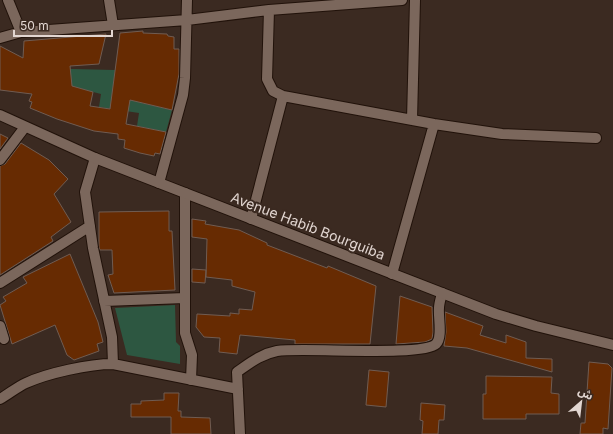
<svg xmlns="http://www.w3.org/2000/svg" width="613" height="434" font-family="Inter,'Noto Sans Arabic',sans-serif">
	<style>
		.green { fill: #2d5741 }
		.building { fill: #672b02; stroke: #705c52 }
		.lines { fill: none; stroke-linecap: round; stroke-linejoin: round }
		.minor-casing { stroke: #21120a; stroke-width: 12 }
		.tertiary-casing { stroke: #21120a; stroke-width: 12 }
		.minor { stroke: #7b675c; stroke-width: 10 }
		.tertiary { stroke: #7b675c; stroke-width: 10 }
		.labels { text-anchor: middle; stroke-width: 4; stroke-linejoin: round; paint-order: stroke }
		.street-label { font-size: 14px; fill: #e2d6d1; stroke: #3b2a21 }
	</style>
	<rect width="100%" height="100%" fill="#3b2a21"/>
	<path class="green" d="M71,69L115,70L113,90L143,94L142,103L172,110L166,132L137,126L139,113L99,107L101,94L66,85Z
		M175,305L176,342L180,346V364L127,355L115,308Z"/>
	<path class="building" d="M143,31V33L167,34L168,36L174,37V49H179V74L172,110L130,100L126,124L166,132L160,154L155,153L154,156L140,153L124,148L125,140L118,139V134L94,131L57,119L30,108L32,102L29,101L32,94L0,90V46L23,58L24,41L106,34L99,64L70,66L72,86L93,92L90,106L110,109L120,33Z
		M0,134L8,138L0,149Z
		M21,143L49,160L68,179L54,194L71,222L51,237L53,241L0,275V166L5,164Z
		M169,211V231H172L175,290L114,293L108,275L113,274L112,250H100L99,247V212Z
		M192,219L206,221L205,224L239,230L267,243V245L327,268L328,266L376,286L370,344H295V340L240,335L237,354L219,352L220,338L204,337L196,327L197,314L230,316V313L239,314V309L252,310L255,292L232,286V280L206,277L207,239L192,237Z
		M70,254L98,322L103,342L97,344L99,351L74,360L67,355L55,325L12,344L0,305L6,301L3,297L27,283L23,277Z
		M192,269L206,270L205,283L192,282Z
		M400,296L432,307L433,332L432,339L425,342L396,344Z
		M445,312L483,326L480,335L506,343V335L526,342V358L552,359V372L467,348L444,346L446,332Z
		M589,362L608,364L612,368L608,429L603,428V434H580L581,423H585Z
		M369,370L389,372L386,407L366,405Z
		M486,376L552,377L551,393L559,394V414H526V419H483V394H486Z
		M164,393H179L178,411H181V417L210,418L211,434H171V417H131V404H141V401L164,400Z
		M421,403L445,405L444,420H439L438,434H422L423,421L420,420Z"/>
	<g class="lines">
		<g class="minor-casing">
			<path id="minor" d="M8,0L21,32
				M109,0L113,25
				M269,10L267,79L273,91L283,96L434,124L502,134L596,138
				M0,38L21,32L187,20L269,10L402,0
				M412,120L415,0
				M95,158L85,192L93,248L112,337L113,364
				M0,160L25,127
				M159,183L183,95L185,78L187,0
				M185,193V333L192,355L191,380
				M251,219L283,96
				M392,274L434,124
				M0,283L90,226
				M104,301L185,298
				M0,326L4,339
				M0,399C9,394 17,387 26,383C48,373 89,364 113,364L238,389
				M240,434L237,372C250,363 261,354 277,351C303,347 423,357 436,344C443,337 438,318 439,308C439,303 441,298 442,293"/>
		</g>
		<g class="tertiary-casing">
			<path id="tertiary" d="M0,115L95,158L496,314L536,326L613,345"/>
		</g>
		<use href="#minor" class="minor"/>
		<use href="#tertiary" class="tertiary"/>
	</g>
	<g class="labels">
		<g class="street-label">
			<text transform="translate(308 226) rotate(21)" y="5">Avenue Habib Bourguiba</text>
		</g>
	</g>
	<g transform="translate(581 402) rotate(28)" stroke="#3b2a21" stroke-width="3" paint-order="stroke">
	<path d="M0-3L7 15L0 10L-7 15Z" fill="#e2d6d1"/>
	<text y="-6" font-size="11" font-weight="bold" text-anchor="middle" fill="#e2d6d1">ش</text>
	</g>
	<path d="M14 30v6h98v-6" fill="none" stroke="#e2d6d1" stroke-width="2"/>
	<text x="20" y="30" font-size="12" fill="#e2d6d1" stroke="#3b2a21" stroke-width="3" paint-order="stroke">50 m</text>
</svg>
